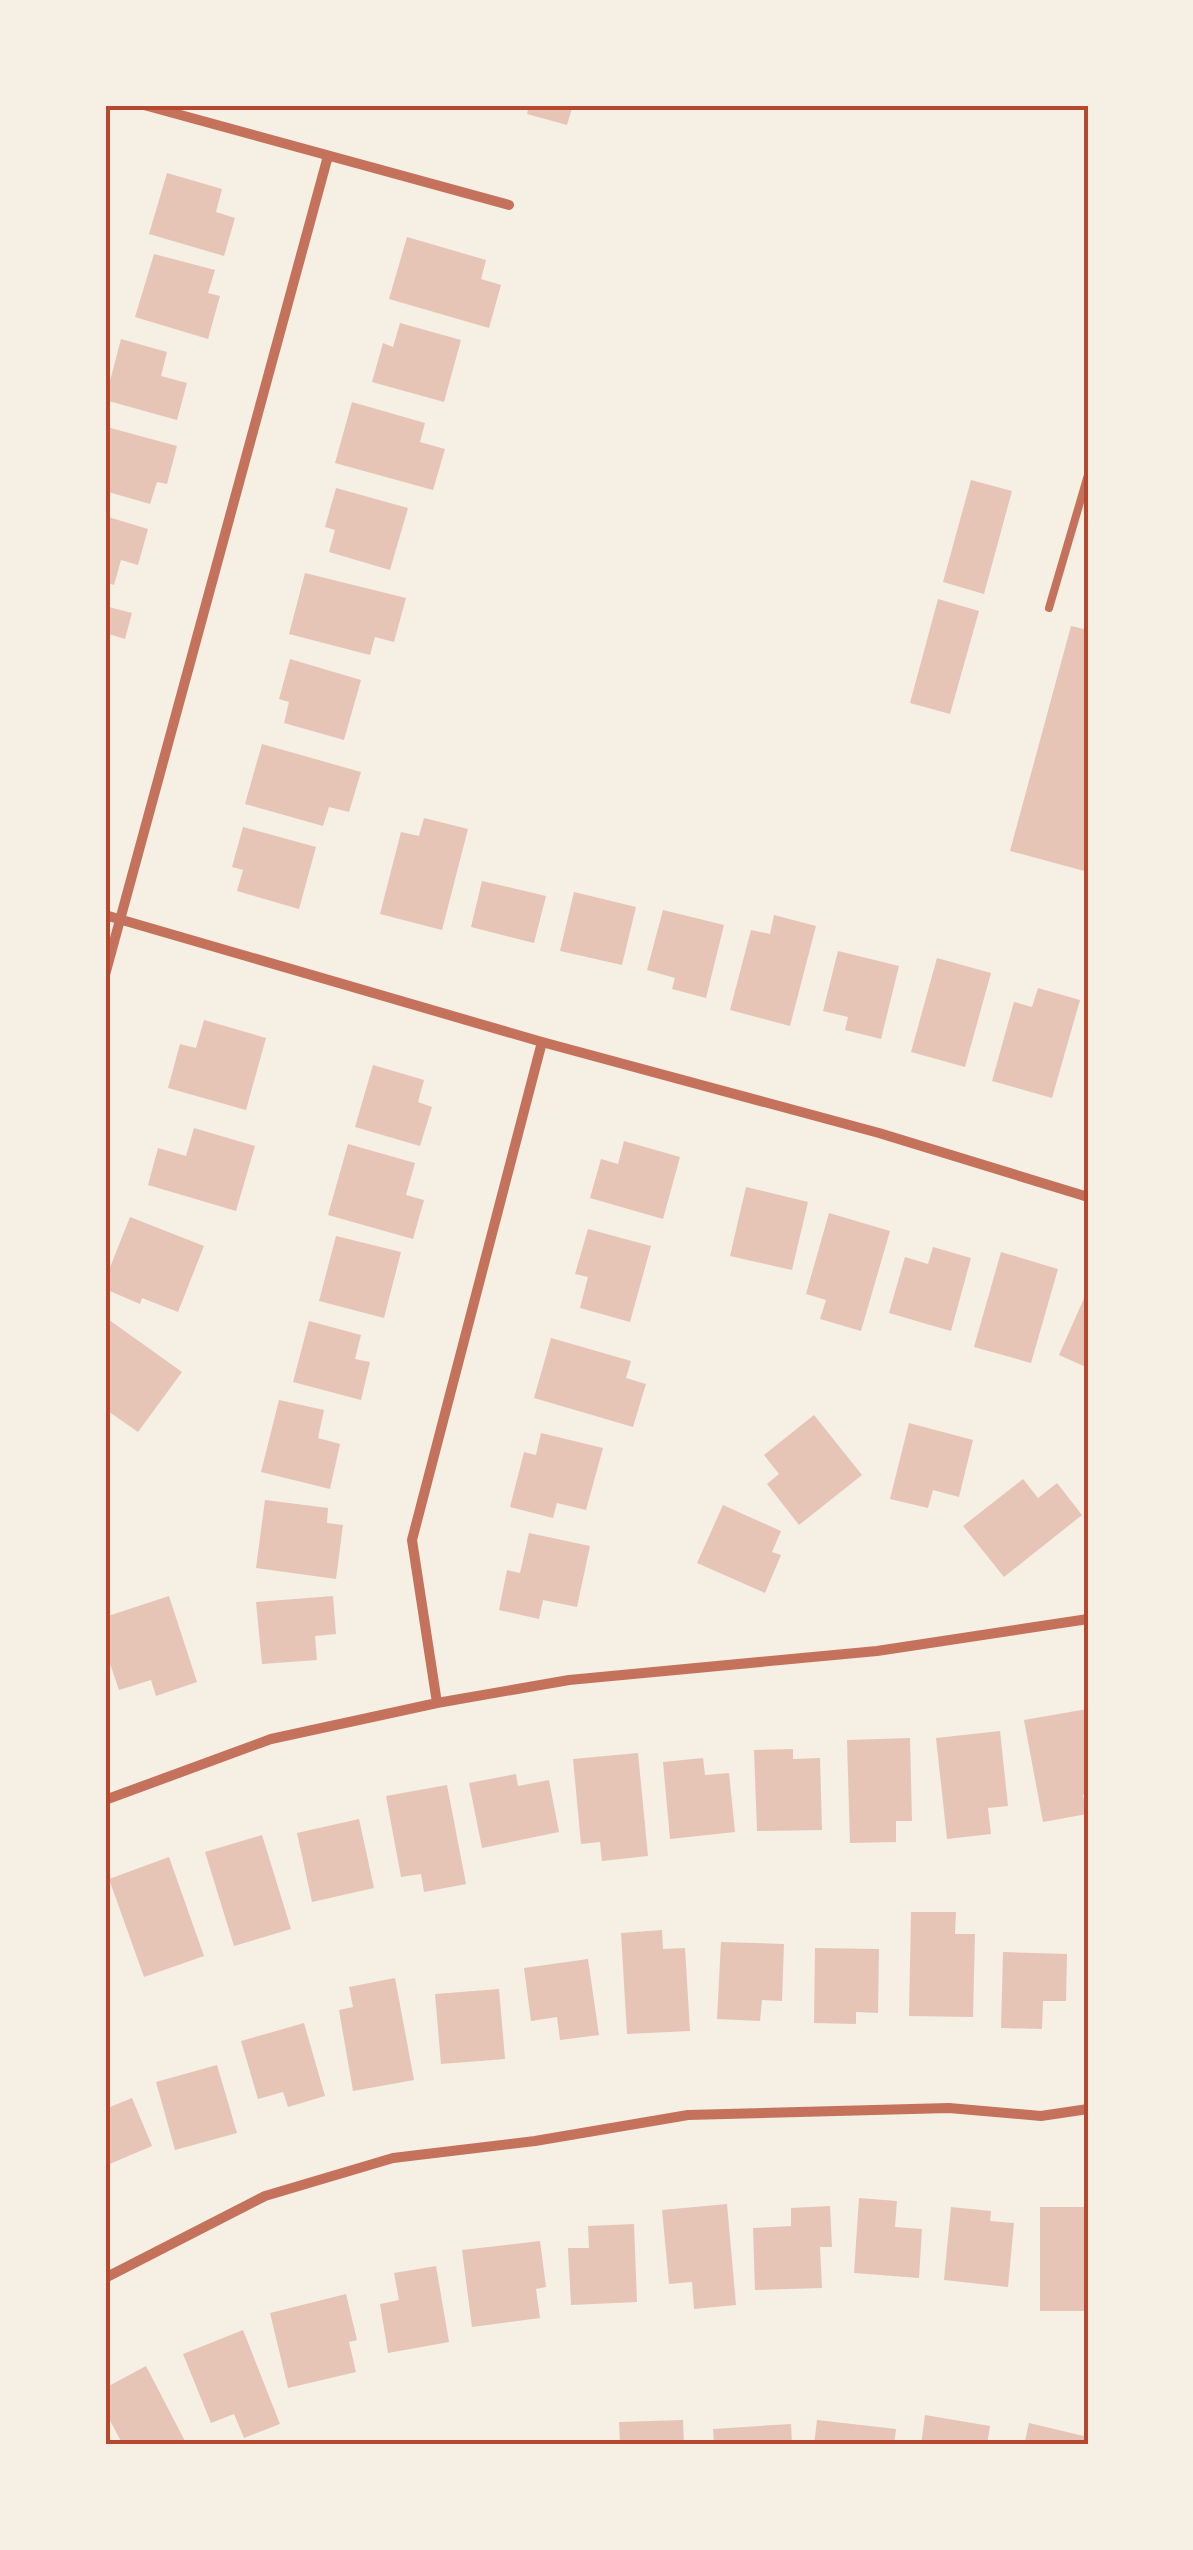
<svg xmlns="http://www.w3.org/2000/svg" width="1193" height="2550" font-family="Commissioner,sans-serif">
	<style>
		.building { fill: #e6c5b7 }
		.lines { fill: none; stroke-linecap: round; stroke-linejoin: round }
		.service { stroke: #c5725c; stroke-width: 8 }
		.minor { stroke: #c5725c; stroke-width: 10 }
		.neatline { fill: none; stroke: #b5482f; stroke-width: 4 }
	</style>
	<rect width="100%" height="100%" fill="#f6efe4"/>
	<path class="building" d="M529,105H573L567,125L527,114Z
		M167,173L222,189L216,212L235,218L224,256L149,234Z
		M407,237L486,260L481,279L501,285L489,328L389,299Z
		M154,254L215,270L208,293L220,296L208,339L135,317Z
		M400,323L461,340L444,402L372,382L383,343L393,347Z
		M121,339L167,352L161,376L187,383L177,420L105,400Z
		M352,402L425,423L420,442L445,449L433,490L335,463Z
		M107,427L177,446L167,484L157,482L150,504L105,491Z
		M971,480L1012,491L984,594L943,582Z
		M336,488L408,508L390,570L329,552L335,530L325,527Z
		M105,516L148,529L138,565L121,560L114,585L105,582Z
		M305,573L406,598L394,642L375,637L370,655L289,634Z
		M938,599L979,611L950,714L910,703Z
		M105,606L132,613L125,639L109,634L106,646Z
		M1071,626L1088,630V872L1010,851Z
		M290,659L361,680L344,740L284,723L289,702L279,699Z
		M262,744L361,772L349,812L329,807L323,826L245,804Z
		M424,818L468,829L442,930L380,914L401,832L419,836Z
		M243,827L316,847L299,909L237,891L243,870L232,867Z
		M482,881L546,896L534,943L471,927Z
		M574,892L636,907L622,965L560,951Z
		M663,910L724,925L706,998L672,989L675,978L647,970Z
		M774,915L816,926L790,1026L730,1010L751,930L770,934Z
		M838,951L899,966L881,1039L845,1030L848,1017L823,1011Z
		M937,958L991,973L965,1067L911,1052Z
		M1038,988L1080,1000L1052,1098L992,1081L1014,1002L1032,1007Z
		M204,1020L266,1038L246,1110L168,1088L180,1044L196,1048Z
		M373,1065L424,1080L418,1102L432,1107L420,1146L355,1127Z
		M194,1128L255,1146L236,1211L148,1185L158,1148L186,1156Z
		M624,1141L680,1157L663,1219L590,1198L601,1159L618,1164Z
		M348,1144L415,1163L406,1195L424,1200L413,1239L328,1215Z
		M746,1187L808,1202L792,1270L730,1256Z
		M829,1213L890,1231L861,1331L820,1319L826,1300L806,1294Z
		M130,1217L204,1246L178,1312L142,1298L140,1304L105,1289V1280Z
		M588,1229L651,1246L630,1322L580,1308L588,1277L575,1274Z
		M336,1236L401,1252L384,1318L319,1301Z
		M933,1247L971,1258L951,1331L889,1313L905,1257L928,1264Z
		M1001,1252L1058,1269L1031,1363L974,1347Z
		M1085,1296L1088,1297V1368L1059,1355Z
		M105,1317L182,1372L138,1432L105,1409Z
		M309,1321L361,1335L355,1359L370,1362L361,1400L293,1382Z
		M551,1338L631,1361L626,1378L646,1384L633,1427L534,1398Z
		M279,1400L324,1410L318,1438L340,1444L330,1489L261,1472Z
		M814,1415L862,1475L799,1525L767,1484L779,1474L764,1455Z
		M909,1423L973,1440L959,1497L933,1490L928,1508L890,1499Z
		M541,1433L603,1448L586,1510L557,1503L553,1518L510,1507L524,1452L536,1455Z
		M1023,1479L1038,1498L1057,1483L1082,1515L1004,1577L963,1526Z
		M265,1500L328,1508L327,1523L343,1525L336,1579L256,1568Z
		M723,1505L781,1531L772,1552L781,1555L765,1593L697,1563Z
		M529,1533L590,1546L577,1607L543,1600L539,1619L499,1610L507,1570L520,1573Z
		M169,1596L197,1682L156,1696L151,1680L119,1690L105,1649V1617Z
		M333,1596L336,1634L315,1636L317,1660L262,1664L256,1602Z
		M1087,1709L1088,1794L1083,1795L1087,1814L1043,1822L1024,1720Z
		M1000,1731L1008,1806L988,1808L991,1834L947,1839L936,1738Z
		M910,1738L912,1821H896V1842L850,1843L847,1740Z
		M793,1749V1759L820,1758L822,1830L757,1831L754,1750Z
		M638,1753L648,1856L602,1861L600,1842L581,1844L573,1759Z
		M703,1758L705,1775L729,1773L735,1832L670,1839L663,1762Z
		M516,1774L518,1786L549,1780L559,1832L482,1848L469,1783Z
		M447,1785L466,1884L424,1892L421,1874L401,1877L386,1796Z
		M359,1819L374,1888L312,1902L297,1833Z
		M262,1835L291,1929L234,1946L205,1852Z
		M169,1857L204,1956L144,1977L109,1879Z
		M911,1912H956L955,1934H975L973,2017L909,2016Z
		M662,1930L663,1949L685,1948L690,2031L627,2034L621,1933Z
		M721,1942L784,1944L782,2001L762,2000L760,2021L717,2019Z
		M815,1948L879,1949L878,2013L856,2012V2024L814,2023Z
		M1003,1952L1067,1954L1066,2001H1043L1042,2029L1001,2028Z
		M588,1959L599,2035L560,2040L557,2017L531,2021L524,1968Z
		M395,1978L414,2080L353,2091L339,2010L353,2007L349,1987Z
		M499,1989L505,2059L441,2064L435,1994Z
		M304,2023L325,2096L288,2107L283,2092L258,2099L241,2041Z
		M217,2065L237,2133L175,2150L156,2082Z
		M132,2098L152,2146L105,2166V2109Z
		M859,2198L897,2201L895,2227L922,2229L919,2278L854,2273Z
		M727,2204L736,2305L694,2309L692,2282L669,2284L662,2210Z
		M830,2206L832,2247H820L822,2288L755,2290L753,2228L791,2226V2208Z
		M951,2207L991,2211L990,2221L1014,2223L1008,2287L944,2280Z
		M1040,2207H1088V2291H1084V2311H1040Z
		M634,2224L637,2302L571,2305L568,2248H589L588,2226Z
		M540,2241L546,2287L536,2289L540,2318L472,2327L462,2250Z
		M436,2266L449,2342L388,2353L380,2304L399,2300L394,2273Z
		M346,2294L357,2340L349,2342L356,2372L288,2388L270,2313Z
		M243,2330L280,2424L244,2438L234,2414L211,2423L183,2354Z
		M146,2366L187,2445H123L105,2411V2388Z
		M925,2415L990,2426L987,2445H921Z
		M683,2420L684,2445H620L619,2422Z
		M817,2420L896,2429L894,2445H814Z
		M1029,2423L1088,2437V2445H1024Z
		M791,2424L792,2445H714L713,2429Z"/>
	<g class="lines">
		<path class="service" d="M1049,608L1088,475"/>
		<path class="minor" d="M144,105L509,205
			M105,915L542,1042L879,1133L1088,1197
			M105,975L328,156
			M437,1703L412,1540L542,1042
			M105,1800L271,1739L437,1703L569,1680L877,1651L1088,1619
			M105,2278L265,2196L393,2158L535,2141L688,2115L949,2108L1041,2116L1088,2109"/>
	</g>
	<rect width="1193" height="2550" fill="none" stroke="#f6efe4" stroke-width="215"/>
	<rect x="108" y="108" width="978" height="2334" class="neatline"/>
</svg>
